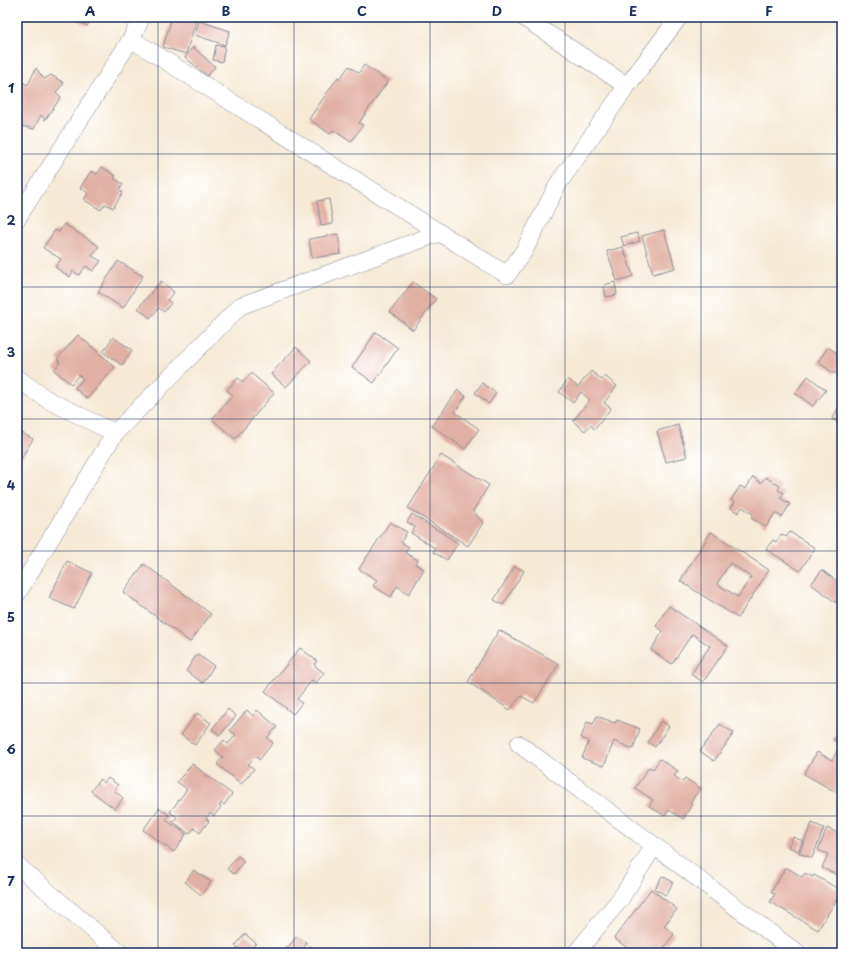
<svg xmlns="http://www.w3.org/2000/svg" width="859" height="970" font-family="'Playpen Sans',sans-serif">
	<style>
		.building { fill: #e1afa3; fill-rule: evenodd }
		.lines { fill: none; stroke-linecap: round; stroke-linejoin: round }
		.minor-casing { stroke: #888c9a; stroke-width: 18 }
		.minor { stroke: #fff; stroke-width: 17 }
		.grid { fill: none; stroke: #1b2f5e; stroke-width: 1; stroke-opacity: 0.55 }
		.neatline { fill: none; stroke: #1b2f5e; stroke-width: 1.5 }
		.grid-label { font-size: 13px; text-anchor: middle; font-weight: bold; fill: #1b2f5e }
	</style>
	<rect width="100%" height="100%" fill="#fff"/>
	<filter id="ink" filterUnits="userSpaceOnUse"><feTurbulence type="fractalNoise" baseFrequency=".025" numOctaves="2"/><feDisplacementMap in="SourceGraphic" scale="8" xChannelSelector="R" yChannelSelector="G"/><feConvolveMatrix kernelMatrix="1 2 1 2 8 2 1 2 1" color-interpolation-filters="sRGB"/></filter>
	<filter id="wash" filterUnits="userSpaceOnUse"><feTurbulence type="fractalNoise" baseFrequency=".012" numOctaves="4" result="noise"/><feDisplacementMap in="SourceGraphic" scale="16" xChannelSelector="R" yChannelSelector="G"/><feGaussianBlur stdDeviation="0.9" result="paint"/><feColorMatrix in="noise" values="0 0 0 0 0 0 0 0 0 0 0 0 0 0 0 0 0 1.4 0 .05"/><feComposite in="paint" operator="in"/></filter>
	<g filter="url(#wash)">
		<rect width="100%" height="100%" fill="#f6ead7"/>
		<g id="blocks">
			<path class="building" d="M79,17H91L92,18L87,26L77,20Z
				M172,17H184L196,21L186,54L163,47Z
				M199,21L230,31L225,45L195,35Z
				M216,45L225,46L222,62L213,60Z
				M193,47L215,67L207,76L185,57Z
				M364,65L388,81L359,123L363,125L351,142L333,130L330,134L309,119L338,77L340,79L349,66L359,73Z
				M36,68L44,79L51,75L64,83L56,92L61,97L45,120L41,115L34,129L17,125V94L22,82L28,85Z
				M102,167L116,176L114,178L123,184L119,190L123,192L113,208L105,204L101,210L84,200L88,193L80,188L91,171L97,174Z
				M329,199L333,224L321,226L317,201Z
				M64,224L99,246L92,256L101,261L93,271L86,266L79,275L73,271L70,277L55,267L61,259L43,248L55,230L59,232Z
				M664,230L675,268L653,274L642,236Z
				M637,233L640,241L624,246L621,237Z
				M338,234L341,254L312,258L309,239Z
				M623,247L633,276L617,281L607,251Z
				M118,261L143,276L123,308L98,292Z
				M161,281L174,292L167,300L171,303L164,312L159,308L150,318L138,308Z
				M413,282L436,299L413,330L390,312Z
				M615,282L617,295L606,297L604,285Z
				M376,332L398,348L374,383L352,367Z
				M78,335L115,367L87,399L75,388L83,379L79,375L71,384L54,370L60,362L57,359Z
				M113,337L132,350L122,365L103,352Z
				M296,347L311,361L286,387L271,374Z
				M828,347L842,357V363L835,374L818,362Z
				M591,371L602,380L605,376L617,386L604,403L611,408L595,429L590,425L585,431L573,421L590,400L581,392L573,403L559,392L568,379L578,387Z
				M251,373L274,393L235,439L212,419L233,395L227,390L238,378L243,382Z
				M808,376L826,390L813,406L795,393Z
				M482,383L496,393L489,404L475,393Z
				M458,390L466,396L455,412L479,429L465,449L432,426Z
				M842,402V425L832,419Z
				M678,425L687,457L666,462L657,431Z
				M17,430L33,439L17,465Z
				M441,455L489,485L473,511L483,523L468,546L408,508Z
				M753,477L761,483L765,477L780,486L778,490L784,493L780,498L790,504L782,517L775,513L766,527L751,518L753,514L742,507L738,513L731,508L735,502L731,500L740,486L746,489Z
				M412,514L458,543L447,560L433,552L435,548L411,533L415,527L407,522Z
				M390,522L407,532L401,542L409,547L405,553L418,560L415,564L424,569L409,594L397,586L391,597L373,586L377,580L359,569Z
				M711,532L769,570L738,618L680,581ZM730,563L751,577L738,597L717,584Z
				M790,532L815,548L800,571L766,549L773,540L776,542L781,534L786,537Z
				M67,561L92,573L74,609L49,598Z
				M144,564L211,614L190,642L123,592Z
				M515,566L524,571L503,605L494,600Z
				M822,570L842,585V607L811,584Z
				M669,606L728,646L703,682L691,674L710,646L692,634L672,664L651,650L663,631L656,626Z
				M499,630L559,664L534,703L521,696L510,710L468,682Z
				M300,648L317,661L314,665L324,673L316,683L312,680L297,699L302,703L293,714L265,691Z
				M197,654L214,666L203,683L186,671Z
				M228,709L236,716L220,735L212,729Z
				M247,710L253,716L257,710L277,727L267,738L273,743L259,760L256,756L248,764L254,769L241,784L217,764L223,757L215,750L224,740L228,744L236,735L230,730Z
				M197,713L211,723L195,745L181,735Z
				M597,716L615,723L617,720L640,729L633,749L614,741L604,766L582,758L589,741L581,738L587,722L593,724Z
				M661,721L669,726L655,747L648,742Z
				M720,724L734,733L714,761L700,751Z
				M842,725V793L841,795L804,774L817,752L832,760L841,744L833,740Z
				M660,759L678,771L674,776L683,782L685,778L700,788L690,803L692,804L683,819L669,810L665,816L649,806L653,800L635,788L649,767L653,769Z
				M192,764L232,794L224,805L221,803L219,806L221,807L214,816L210,813L206,819L209,821L200,833L194,828L189,834L173,822L177,817L170,812L187,789L177,782Z
				M108,778L118,785L114,790L123,798L115,809L91,791L100,779L104,783Z
				M159,808L169,815L166,820L186,834L174,852L143,830Z
				M812,823L824,828L812,858L799,853Z
				M827,828L842,835V877L822,868L828,854L818,850Z
				M793,837L803,841L798,851L788,847Z
				M238,856L244,861L234,874L227,869Z
				M786,867L802,877L805,873L813,877L814,875L842,891L818,930L770,902L775,894L771,892Z
				M194,870L211,882L201,895L185,882Z
				M662,876L673,882L666,895L655,889Z
				M651,889L677,909L664,926L674,934L660,953H634L614,938Z
				M245,934L256,943L248,953H244L235,946Z
				M297,936L307,943L299,953H288L285,951Z
				M311,946L319,953H305Z"/>
		</g>
	</g>
	<g filter="url(#ink)">
		<use href="#blocks" fill-opacity="0" stroke="#888c9a" stroke-width="1"/>
		<g class="lines">
			<g class="minor-casing">
				<path id="minor" d="M523,17L627,86
					M131,39L507,275L524,251L558,184L627,86L679,17
					M17,219L131,39L142,17
					M17,378L48,400L115,433L240,306L439,233
					M17,594L115,433
					M519,744L797,953
					M17,865L120,953
					M576,953L621,898L654,846"/>
			</g>
			<use href="#minor" class="minor"/>
		</g>
	</g>
	<path class="grid" d="M158,17V953M294,17V953M430,17V953M565,17V953M701,17V953M17,154H842M17,287H842M17,419H842M17,551H842M17,683H842M17,816H842"/>
	<rect width="859" height="970" fill="none" stroke="#fff" stroke-width="44"/>
	<rect x="22" y="22" width="815" height="926" class="neatline"/>
	<g class="grid-label">
		<text x="90" y="16">A</text>
		<text x="226" y="16">B</text>
		<text x="362" y="16">C</text>
		<text x="497" y="16">D</text>
		<text x="633" y="16">E</text>
		<text x="769" y="16">F</text>
		<text x="11" y="93">1</text>
		<text x="11" y="225">2</text>
		<text x="11" y="357">3</text>
		<text x="11" y="490">4</text>
		<text x="11" y="622">5</text>
		<text x="11" y="754">6</text>
		<text x="11" y="886">7</text>
	</g>
</svg>
